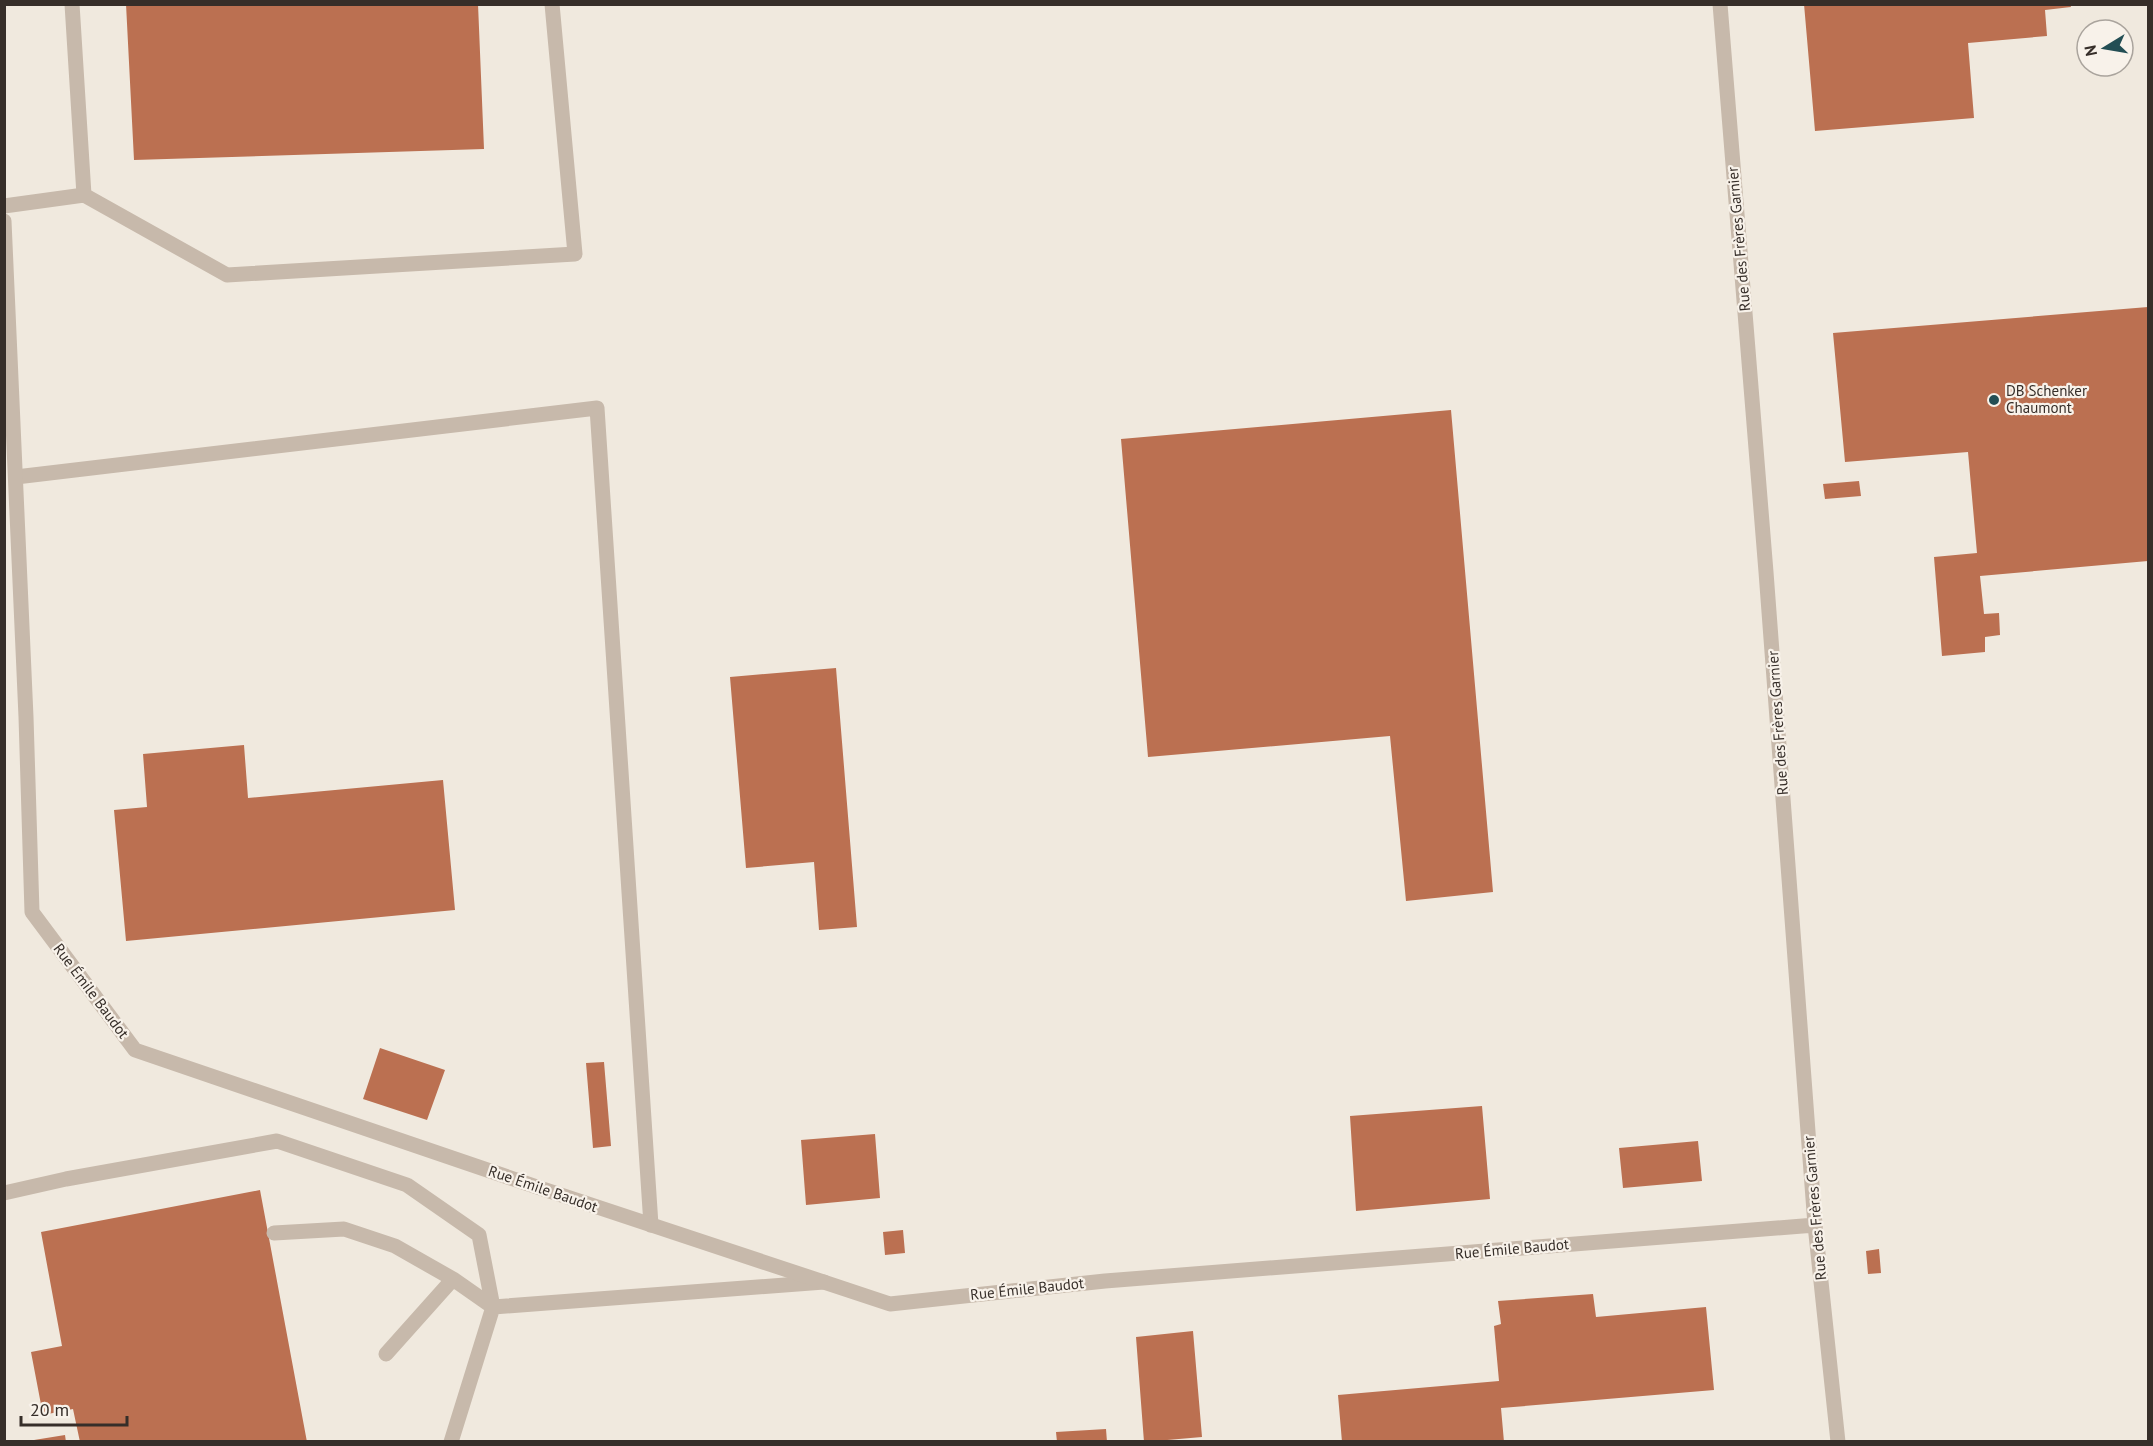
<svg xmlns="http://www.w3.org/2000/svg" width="2153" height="1446" font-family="'PT Sans',sans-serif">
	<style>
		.building { fill: #bb7051 }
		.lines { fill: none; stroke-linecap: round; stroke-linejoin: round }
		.service { stroke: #c7b9ab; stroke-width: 15 }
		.minor { stroke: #c7b9ab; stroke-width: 15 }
		.poi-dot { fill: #234e54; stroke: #f8f2ea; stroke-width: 2 }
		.labels { text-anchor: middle; stroke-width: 4.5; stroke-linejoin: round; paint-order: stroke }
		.street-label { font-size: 15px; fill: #362e29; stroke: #f8f2ea }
		.poi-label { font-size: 15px; fill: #362e29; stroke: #f8f2ea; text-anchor: start }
	</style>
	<rect width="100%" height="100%" fill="#f0e9de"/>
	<path class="building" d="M126,4H478L484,149L134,160Z
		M1804,4H2070L2071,7L2045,10L2047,36L1968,43L1974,118L1815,131Z
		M2148,307V561L1980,576L1984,614L1999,613L2000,635L1985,637V652L1942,656L1934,557L1977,553L1968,452L1845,462L1833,333Z
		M1451,410L1493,892L1406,901L1390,736L1148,757L1121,439Z
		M1859,481L1861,496L1825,499L1823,484Z
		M836,668L857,927L819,930L814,862L746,868L730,677Z
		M244,745L248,798L443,780L455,910L126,941L114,810L147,807L143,754Z
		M380,1048L445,1070L427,1120L363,1099Z
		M604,1062L611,1146L593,1148L586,1063Z
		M1482,1106L1490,1199L1356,1211L1350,1116Z
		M875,1134L880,1198L806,1205L801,1140Z
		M1698,1141L1702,1181L1623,1188L1619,1148Z
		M260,1190L307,1442H80L73,1409L43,1415L31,1352L62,1346L41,1232Z
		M903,1230L905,1253L885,1255L883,1232Z
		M1879,1249L1881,1273L1868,1274L1866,1251Z
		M1593,1294L1596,1317L1706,1307L1714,1390L1501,1408L1504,1442H1342L1338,1395L1499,1381L1494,1326L1501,1324L1498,1301Z
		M1193,1331L1202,1437L1144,1442L1136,1337Z
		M1106,1429L1107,1442H1057L1056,1432Z
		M65,1435L66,1442H34V1440Z"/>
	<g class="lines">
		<path class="service" d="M72,4L84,195
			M4,206L84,195L227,275L575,254L552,4
			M16,477L597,408L651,1225
			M4,1193L66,1179L277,1141L407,1185L479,1235L493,1307L451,1442
			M274,1233L344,1229L395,1246L453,1279
			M386,1354L453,1279L493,1307L824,1282"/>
		<path class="minor" d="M1720,4L1766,572L1815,1225L1838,1442
			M4,221L26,717L32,912L135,1050L543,1189L890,1304L1105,1281L1815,1225"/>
	</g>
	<circle class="poi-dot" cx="1994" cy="400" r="6"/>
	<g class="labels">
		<g class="street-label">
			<text transform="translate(1739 239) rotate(-95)" y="5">Rue des Frères Garnier</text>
			<text transform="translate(1778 723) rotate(-94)" y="5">Rue des Frères Garnier</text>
			<text transform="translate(91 991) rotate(53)" y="5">Rue Émile Baudot</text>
			<text transform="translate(543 1189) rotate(19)" y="5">Rue Émile Baudot</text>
			<text transform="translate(1815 1208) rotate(-95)" y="5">Rue des Frères Garnier</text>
			<text transform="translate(1512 1249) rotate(-5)" y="5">Rue Émile Baudot</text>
			<text transform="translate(1027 1289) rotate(-6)" y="5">Rue Émile Baudot</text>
		</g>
		<g class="poi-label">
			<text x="2006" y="396">DB Schenker<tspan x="2006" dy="17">Chaumont</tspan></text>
		</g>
	</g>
	<rect width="2153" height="1446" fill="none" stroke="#362e29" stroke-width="12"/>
	<g transform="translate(2105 48) rotate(259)"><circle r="28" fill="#f8f2ea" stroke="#aaa49d" stroke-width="1.5"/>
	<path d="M0-4.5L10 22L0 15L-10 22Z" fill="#234e54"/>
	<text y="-9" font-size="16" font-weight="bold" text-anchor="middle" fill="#362e29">N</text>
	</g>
	<path d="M21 1416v9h106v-9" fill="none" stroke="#362e29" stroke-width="3"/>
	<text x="30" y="1416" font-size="18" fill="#362e29" stroke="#f8f2ea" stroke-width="4.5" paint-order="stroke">20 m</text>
</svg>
